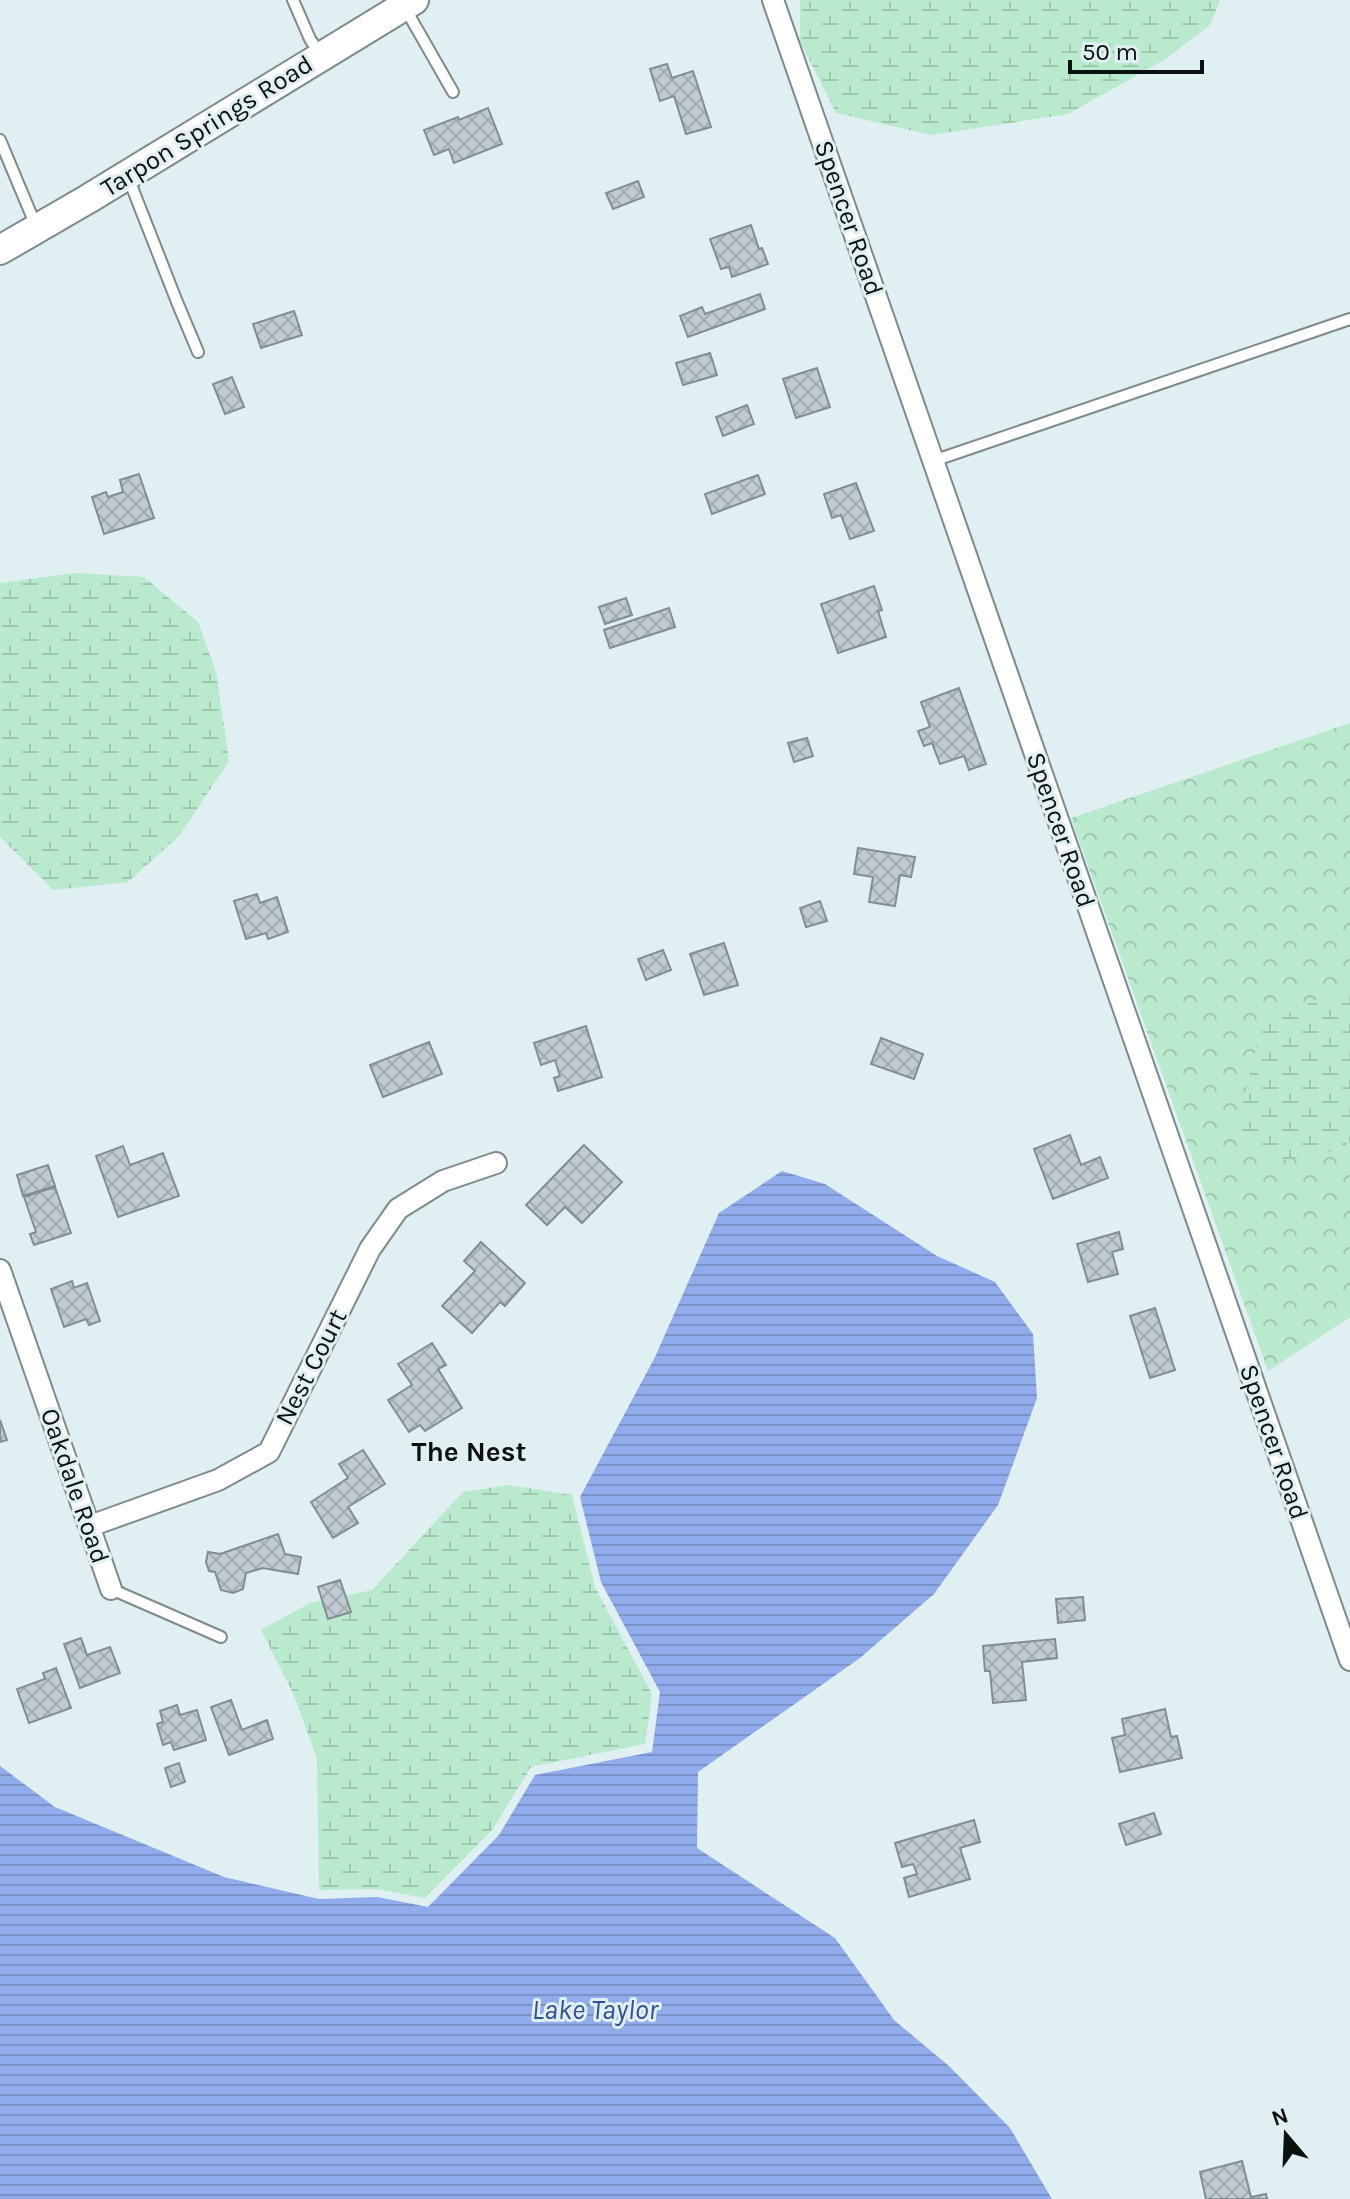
<svg xmlns="http://www.w3.org/2000/svg" width="1350" height="2199" font-family="Karla,sans-serif">
<style>
.forest{fill:url(#forest-crowns)}
.wetland{fill:url(#wetland-marsh)}
.water{fill:url(#water-rules)}
.building{fill:url(#building-cross-hatch);stroke:#838d94;stroke-width:2}
.lines{fill:none;stroke-linecap:round;stroke-linejoin:round}
.lane-casing{stroke:#7e8b8e;stroke-width:14}
.street-casing{stroke:#7e8b8e;stroke-width:24}
.secondary-casing{stroke:#7e8b8e;stroke-width:32}
.lane{stroke:#fff;stroke-width:10}
.street{stroke:#fff;stroke-width:20}
.secondary{stroke:#fff;stroke-width:28}
.labels{text-anchor:middle;dominant-baseline:central;stroke-width:6;stroke-linejoin:round;paint-order:stroke}
.street-label{font-size:26px;fill:#0b1011;stroke:#e0eff2}
.neighbourhood-label{font-size:28px;font-weight:bold;fill:#0b1011;stroke:#e0eff2}
.water-label{font-size:28px;font-style:italic;fill:#334f9a;stroke:#e0eff2}
</style>
<defs>
<pattern id="forest-crowns" width="20" height="18" patternUnits="userSpaceOnUse" patternTransform="scale(2)"><rect width="20" height="18" fill="#b9eace"/><path d="M2 6a3 3 0 1 1 6 0M12 15a3 3 0 1 1 6 0" fill="none" stroke="#9ec8b0"/></pattern>
<pattern id="wetland-marsh" width="20" height="14" patternUnits="userSpaceOnUse" patternTransform="scale(2)"><rect width="20" height="14" fill="#b9eace"/><path d="M1 5h8M5 5V1M11 12h8M15 12V8" fill="none" stroke="#9ec8b0"/></pattern>
<pattern id="water-rules" width="6" height="5" patternUnits="userSpaceOnUse" patternTransform="scale(2)"><rect width="6" height="5" fill="#91acec"/><path d="M0 2.5h6" fill="none" stroke="#7c93c9"/></pattern>
<pattern id="building-cross-hatch" width="8" height="8" patternUnits="userSpaceOnUse" patternTransform="scale(2)"><rect width="8" height="8" fill="#bfcad2"/><path d="M0 0l8 8M0 8l8-8" fill="none" stroke="#a3acb3"/></pattern>
</defs>
<rect width="100%" height="100%" fill="#e0eff2"/>
<path class="forest" d="M1350,723V995H1326L1334,1151L1350,1142V1317L1268,1371L1071,818Z"/>
<g class="wetland">
<path d="M800,0H1220L1210,25L1164,60L1068,114L931,135L836,113L800,41Z"/>
<path d="M75,573L144,577L198,622L216,672L229,761L179,836L128,882L53,890L0,837V583Z"/>
<path d="M1326,995H1350V1142L1334,1151L1280,1161L1234,1140L1261,1027Z"/>
<path d="M508,1485L572,1495L595,1587L652,1694L645,1744L531,1767L493,1829L425,1898L376,1889L319,1890L317,1759L293,1693L261,1630L310,1603L372,1590L463,1492Z"/>
</g>
<path class="water" d="M782,1171L825,1184L937,1256L995,1282L1033,1334L1037,1398L998,1505L934,1594L860,1658L698,1772L697,1848L835,1938L894,2020L949,2066L1010,2128L1052,2199H0V1766L55,1807L224,1877L319,1899L377,1897L428,1907L499,1835L535,1775L652,1752L660,1692L601,1582L580,1497L655,1357L719,1213Z"/>
<g class="building">
<path d="M667,64L672,78L693,71L711,127L686,134L674,96L660,101L650,69Z"/>
<path d="M488,108L502,144L454,163L449,149L434,155L424,130L458,117L459,120Z"/>
<path d="M638,181L644,197L613,209L606,193Z"/>
<path d="M751,225L759,249L762,248L768,264L732,277L729,267L721,269L710,239Z"/>
<path d="M760,294L765,309L688,337L680,316L702,307L705,314Z"/>
<path d="M294,311L302,335L261,348L253,324Z"/>
<path d="M710,353L717,375L683,385L676,363Z"/>
<path d="M817,368L830,407L796,418L783,379Z"/>
<path d="M232,377L244,407L225,414L213,384Z"/>
<path d="M747,405L754,424L723,436L716,417Z"/>
<path d="M139,474L154,518L104,534L92,497L106,492L108,497L123,492L120,480Z"/>
<path d="M758,475L765,494L712,514L705,494Z"/>
<path d="M856,483L874,531L850,539L841,515L832,518L824,494Z"/>
<path d="M874,586L882,610L878,611L886,637L838,653L821,604Z"/>
<path d="M626,598L632,615L605,624L599,607Z"/>
<path d="M669,608L675,627L610,648L604,630Z"/>
<path d="M959,688L986,764L969,770L964,756L940,764L932,743L924,746L918,731L930,727L921,702Z"/>
<path d="M807,738L813,756L794,762L788,743Z"/>
<path d="M858,848L915,857L911,877L900,875L895,906L869,902L873,877L854,874Z"/>
<path d="M257,894L260,903L277,897L288,932L268,939L266,933L246,939L234,901Z"/>
<path d="M820,901L827,921L806,927L800,908Z"/>
<path d="M724,943L738,985L704,995L690,954Z"/>
<path d="M663,950L671,970L646,980L638,959Z"/>
<path d="M586,1026L602,1077L558,1091L554,1078L560,1076L555,1060L541,1065L534,1043Z"/>
<path d="M881,1038L923,1054L914,1079L871,1064Z"/>
<path d="M429,1042L442,1074L383,1097L370,1065Z"/>
<path d="M1070,1135L1081,1165L1100,1157L1108,1178L1053,1199L1034,1149Z"/>
<path d="M584,1145L622,1182L582,1223L565,1207L547,1225L526,1205Z"/>
<path d="M123,1146L130,1165L163,1153L179,1196L118,1217L96,1156Z"/>
<path d="M48,1165L55,1186L23,1196L17,1175Z"/>
<path d="M55,1187L71,1233L34,1245L30,1234L36,1232L24,1197Z"/>
<path d="M1119,1232L1123,1249L1112,1252L1118,1274L1088,1282L1077,1244Z"/>
<path d="M481,1242L525,1283L505,1306L500,1302L472,1333L442,1306L475,1271L464,1261Z"/>
<path d="M72,1281L74,1288L87,1283L100,1321L89,1325L86,1319L64,1327L51,1289Z"/>
<path d="M1155,1308L1175,1370L1150,1378L1130,1316Z"/>
<path d="M432,1343L446,1365L438,1369L462,1408L425,1431L420,1425L409,1432L388,1400L412,1385L398,1364Z"/>
<path d="M0,1420L7,1440L0,1442Z"/>
<path d="M363,1450L385,1484L348,1507L358,1523L333,1538L311,1502L348,1478L339,1464Z"/>
<path d="M278,1534L285,1554L301,1557L298,1574L263,1568L246,1573L243,1589L233,1593L221,1590L215,1572L209,1571L206,1562L208,1552L220,1554Z"/>
<path d="M340,1580L351,1612L328,1619L318,1587Z"/>
<path d="M1083,1597L1085,1620L1058,1623L1056,1599Z"/>
<path d="M81,1638L87,1655L110,1647L120,1673L80,1688L64,1644Z"/>
<path d="M1055,1639L1057,1658L1022,1662L1026,1700L993,1703L990,1671H985L983,1646Z"/>
<path d="M56,1668L71,1708L29,1723L17,1689L45,1679L43,1673Z"/>
<path d="M231,1700L242,1730L267,1720L273,1739L229,1755L211,1707Z"/>
<path d="M177,1705L180,1715L197,1710L206,1740L174,1750L171,1742L163,1745L157,1724L163,1722L160,1711Z"/>
<path d="M1165,1709L1171,1737L1177,1736L1182,1758L1120,1772L1112,1738L1125,1735L1122,1719Z"/>
<path d="M179,1763L185,1782L171,1787L165,1768Z"/>
<path d="M1154,1813L1161,1834L1126,1845L1119,1824Z"/>
<path d="M974,1820L980,1842L960,1848L970,1879L909,1897L904,1878L917,1874L913,1864L902,1867L895,1843Z"/>
<path d="M1242,2161L1251,2197L1266,2194L1267,2199H1206L1200,2172Z"/>
</g>
<g class="lines">
<g class="lane-casing">
<g id="lane">
<path d="M293,0L310,39L320,54"/>
<path d="M405,8L453,92"/>
<path d="M0,140L36,226"/>
<path d="M128,177L177,302L198,352"/>
<path d="M933,461L1350,319"/>
<path d="M111,1589L221,1637"/>
</g>
</g>
<g class="street-casing">
<g id="street">
<path d="M773,0L1350,1660"/>
<path d="M0,1270L111,1589"/>
<path d="M90,1526L218,1480L269,1452L370,1249L398,1209L443,1181L496,1163"/>
</g>
</g>
<g class="secondary-casing">
<path id="secondary" d="M0,250L88,199L414,0"/>
</g>
<use href="#lane" class="lane"/>
<use href="#street" class="street"/>
<use href="#secondary" class="secondary"/>
</g>
<g class="labels">
<g class="street-label">
<text transform="translate(207 126) rotate(-32)">Tarpon Springs Road</text>
<text transform="translate(849 218) rotate(71)">Spencer Road</text>
<text transform="translate(1061 830) rotate(71)">Spencer Road</text>
<text transform="translate(311 1367) rotate(-63)">Nest Court</text>
<text transform="translate(1274 1442) rotate(71)">Spencer Road</text>
<text transform="translate(75 1486) rotate(71)">Oakdale Road</text>
</g>
<g class="neighbourhood-label">
<text x="469" y="1451">The Nest</text>
</g>
<g class="water-label">
<text x="595" y="2009">Lake Taylor</text>
</g>
</g>
<g transform="translate(1286 2135) rotate(341)" stroke="#e0eff2" stroke-width="6" paint-order="stroke">
<path d="M0-6L14 30L0 20L-14 30Z" fill="#0b1011"/>
<text y="-12" font-size="22" font-weight="bold" text-anchor="middle" fill="#0b1011">N</text>
</g>
<path d="M1070 60v12h132v-12" fill="none" stroke="#0b1011" stroke-width="4"/>
<text x="1082" y="60" font-size="24" fill="#0b1011" stroke="#e0eff2" stroke-width="6" paint-order="stroke">50 m</text>
</svg>
